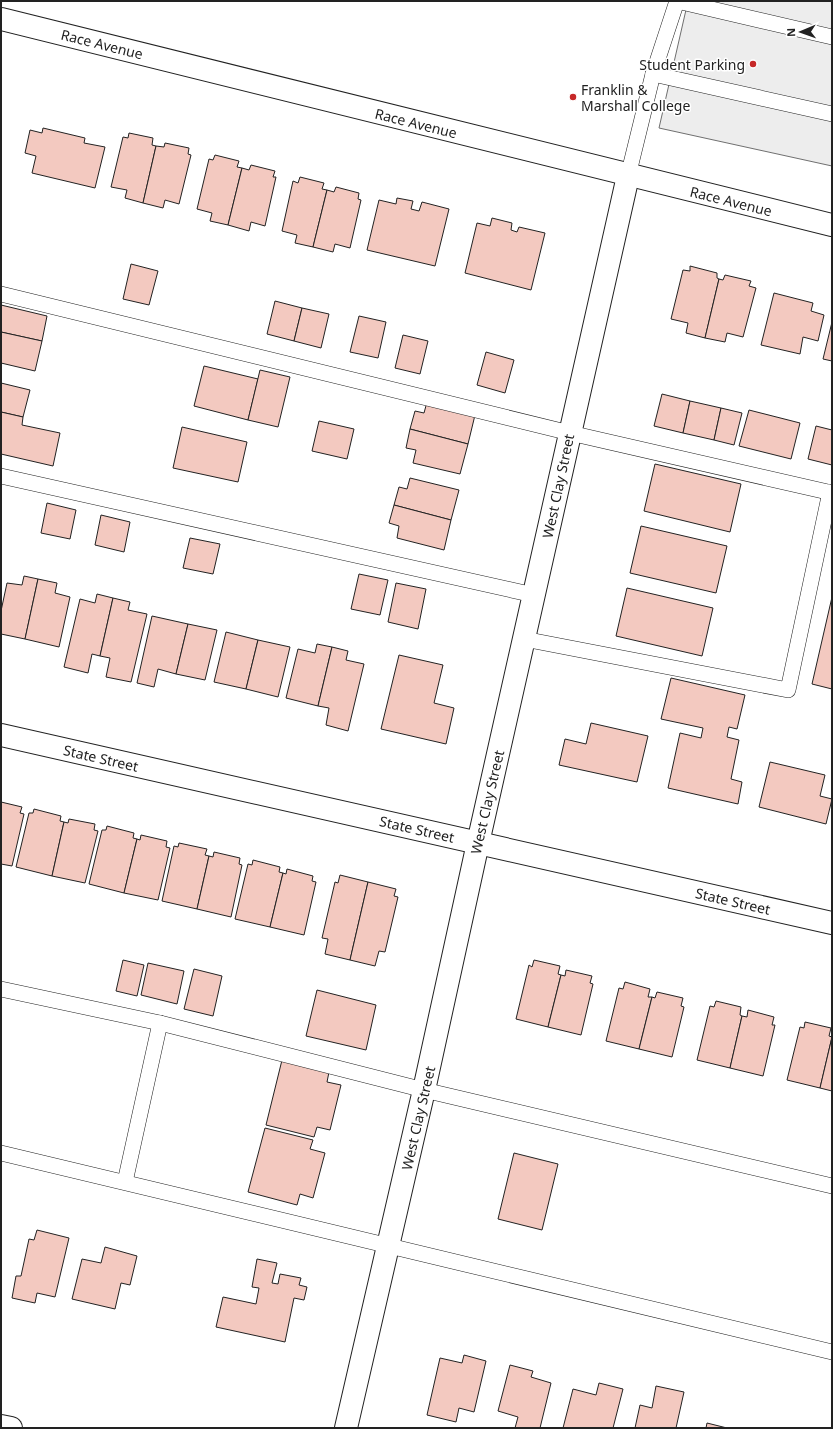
<svg xmlns="http://www.w3.org/2000/svg" width="833" height="1429" font-family="'Noto Sans',sans-serif">
<style>
.parking{fill:#ededed;stroke:#6f6f6f}
.building{fill:#f3c9c0;stroke:#222}
.lines{fill:none;stroke-linecap:round;stroke-linejoin:round}
.service-casing{stroke:#222;stroke-width:16}
.minor-casing{stroke:#222;stroke-width:24}
.secondary-casing{stroke:#222;stroke-width:24}
.primary-casing{stroke:#222;stroke-width:24}
.service{stroke:#fff;stroke-width:15}
.minor{stroke:#fff;stroke-width:22}
.secondary{stroke:#fff;stroke-width:22}
.primary{stroke:#fff;stroke-width:22}
.poi-dot{fill:#c62828;stroke:#fff;stroke-width:1.5}
.labels{text-anchor:middle;dominant-baseline:central;stroke-width:3;stroke-linejoin:round;paint-order:stroke}
.street-label{font-size:14px;fill:#222;stroke:#fff}
.poi-label{font-size:14px;fill:#222;stroke:#fff;text-anchor:end}
</style>
<rect width="100%" height="100%" fill="#fff"/>
<path class="parking" d="M688,1H832V166L659,128Z"/>
<g class="building">
<path d="M43,128L85,138L84,143L105,147L95,188L32,173L36,156L25,153L30,130L42,133Z"/>
<path d="M129,133L153,138L152,145L156,146L143,203L125,198L127,190L111,187L123,137L128,138Z"/>
<path d="M165,143L189,148L188,154L191,155L179,204L165,200L163,208L143,203L156,146L164,147Z"/>
<path d="M215,155L239,161L237,167L242,168L228,225L210,221L212,213L197,209L209,159L213,160Z"/>
<path d="M251,165L275,171L273,177H276L265,226L251,222L249,231L228,225L242,168L249,170Z"/>
<path d="M300,177L324,183L322,189L327,190L313,247L295,243L297,235L282,231L293,181L298,183Z"/>
<path d="M336,187L359,193L358,199L361,200L350,248L335,244L333,252L313,247L327,190L334,192Z"/>
<path d="M397,198L413,201L411,209L419,211L422,202L449,209L435,266L367,250L379,200L396,204Z"/>
<path d="M492,218L512,223L511,230L517,232L519,227L545,233L531,290L465,273L477,223L490,226Z"/>
<path d="M131,264L158,271L149,305L123,299Z"/>
<path d="M690,266L717,273V278L719,279L705,338L686,333L688,323L671,319L683,270L690,271Z"/>
<path d="M725,275L751,281L749,286L756,288L743,337L727,333L725,342L705,338L719,279L723,280Z"/>
<path d="M774,293L813,303L811,311L824,315L818,341L803,337L800,354L761,345Z"/>
<path d="M275,301L302,308L294,341L267,334Z"/>
<path d="M1,305L47,316L42,341L1,332Z"/>
<path d="M302,308L329,314L321,348L294,341Z"/>
<path d="M359,316L386,322L378,358L350,352Z"/>
<path d="M832,322V361L823,359Z"/>
<path d="M1,332L42,341L35,371L1,363Z"/>
<path d="M403,335L428,341L420,374L395,368Z"/>
<path d="M486,352L514,360L505,393L477,385Z"/>
<path d="M204,366L258,379L248,420L194,406Z"/>
<path d="M260,370L290,377L278,427L248,420Z"/>
<path d="M1,383L30,390L23,417L1,412Z"/>
<path d="M662,394L690,401L683,433L654,426Z"/>
<path d="M690,401L721,408L714,440L683,433Z"/>
<path d="M427,402L475,415L468,444L410,429L415,411L424,413Z"/>
<path d="M721,408L742,413L734,445L714,440Z"/>
<path d="M749,410L800,423L791,459L739,446Z"/>
<path d="M1,412L23,417L22,425L60,433L53,466L1,454Z"/>
<path d="M319,421L354,429L347,459L312,451Z"/>
<path d="M816,426L832,430V465L808,459Z"/>
<path d="M182,427L247,442L238,482L173,468Z"/>
<path d="M410,429L468,444L460,474L413,463L416,450L406,448Z"/>
<path d="M655,464L741,484L730,532L644,511Z"/>
<path d="M410,478L459,490L451,520L394,505L399,487L407,489Z"/>
<path d="M47,503L76,510L70,539L41,533Z"/>
<path d="M394,505L451,520L444,550L397,538L399,526L389,523Z"/>
<path d="M101,515L130,522L124,552L95,545Z"/>
<path d="M641,526L727,546L716,593L630,573Z"/>
<path d="M190,538L220,544L213,574L183,568Z"/>
<path d="M359,574L388,580L380,615L351,609Z"/>
<path d="M24,576L38,579L25,639L1,634V611L7,583L22,585Z"/>
<path d="M38,579L57,583L55,593L70,597L59,647L25,639Z"/>
<path d="M396,583L426,589L418,629L388,622Z"/>
<path d="M627,588L713,608L702,656L616,636Z"/>
<path d="M97,594L113,598L100,656L92,654L88,673L64,667L80,599L95,603Z"/>
<path d="M832,597V689L812,684Z"/>
<path d="M113,598L130,602L128,610L147,614L131,682L106,677L110,658L100,656Z"/>
<path d="M152,616L188,624L176,674L158,669L154,687L137,683Z"/>
<path d="M188,624L217,630L205,680L176,674Z"/>
<path d="M226,632L258,640L246,689L214,682Z"/>
<path d="M258,640L290,647L278,697L246,689Z"/>
<path d="M317,644L332,647L318,706L286,698L298,649L315,653Z"/>
<path d="M332,647L348,651L346,660L364,664L348,731L326,725L329,708L318,706Z"/>
<path d="M399,655L443,665L434,703L454,708L446,744L381,729Z"/>
<path d="M671,678L745,695L737,729L729,727L727,737L739,740L731,779L742,782L738,804L668,788L680,733L701,738L703,728L661,719Z"/>
<path d="M591,723L648,736L637,782L559,765L565,739L586,744Z"/>
<path d="M770,762L825,775L820,796L832,799L826,824L759,807Z"/>
<path d="M1,802L22,807L20,813L24,814L12,866L1,864Z"/>
<path d="M34,809L61,816L60,821L64,822L52,876L16,867L29,813H33Z"/>
<path d="M69,819L95,824L94,830L98,831L85,883L52,876L64,822L68,823Z"/>
<path d="M107,826L134,833L133,838L137,839L124,893L89,884L102,830H106Z"/>
<path d="M141,835L167,841L166,847L170,848L158,900L124,893L137,839L140,840Z"/>
<path d="M179,843L207,849L205,855L209,856L197,909L162,901L174,846L178,847Z"/>
<path d="M214,852L240,858L239,864L242,865L231,917L197,909L209,856L213,857Z"/>
<path d="M253,860L280,867L279,872L283,873L270,927L235,919L248,864L252,865Z"/>
<path d="M287,869L313,876L312,881L316,882L304,935L270,927L283,873L286,874Z"/>
<path d="M340,875L368,882L350,960L325,954L328,939L322,938L335,882L338,883Z"/>
<path d="M368,882L396,889L394,896L398,897L385,952L379,951L375,966L350,960Z"/>
<path d="M123,960L144,965L137,996L116,991Z"/>
<path d="M534,960L560,966L558,974L561,975L548,1027L516,1019L529,965L532,967Z"/>
<path d="M148,963L184,971L177,1004L141,995Z"/>
<path d="M194,969L222,976L213,1016L184,1009Z"/>
<path d="M566,970L592,976L590,983L593,984L581,1035L548,1027L561,975L565,976Z"/>
<path d="M625,982L650,989L648,997H652L639,1049L606,1041L619,988L623,989Z"/>
<path d="M317,990L376,1005L366,1050L306,1036Z"/>
<path d="M657,992L683,998L681,1006L684,1007L672,1057L639,1049L652,997L655,998Z"/>
<path d="M716,1001L741,1007L740,1015L742,1016L730,1068L697,1060L710,1006L714,1007Z"/>
<path d="M748,1010L774,1017L772,1025H775L763,1076L730,1068L742,1016L747,1017Z"/>
<path d="M805,1022L831,1028L829,1036L832,1037L820,1088L787,1080L800,1027L804,1028Z"/>
<path d="M832,1037V1091L820,1088Z"/>
<path d="M282,1060L329,1072L327,1082L341,1085L330,1130L317,1127L314,1137L266,1125Z"/>
<path d="M265,1128L313,1140L310,1149L325,1153L313,1198L300,1194L297,1205L248,1192Z"/>
<path d="M514,1153L558,1164L542,1230L498,1219Z"/>
<path d="M37,1230L69,1238L55,1297L37,1293L35,1303L12,1298L16,1276H21L29,1239L34,1240Z"/>
<path d="M105,1247L137,1256L130,1285L121,1283L115,1309L72,1299L82,1259L101,1263Z"/>
<path d="M257,1259L277,1263L272,1283L278,1284L280,1274L301,1278L299,1285L307,1287L304,1300L294,1298L285,1342L216,1327L223,1297L256,1304L259,1288L252,1287Z"/>
<path d="M464,1355L486,1361L474,1412L459,1408L456,1422L427,1415L440,1358L462,1363Z"/>
<path d="M510,1365L533,1371L531,1377L551,1383L540,1428H515L518,1417L498,1411Z"/>
<path d="M599,1383L623,1389L613,1428H563L573,1389L596,1395Z"/>
<path d="M656,1386L684,1392L676,1428H635L640,1405L652,1408Z"/>
<path d="M707,1423L727,1428H706Z"/>
</g>
<g class="lines">
<g class="service-casing">
<g id="service">
<path d="M677,1L832,37"/>
<path d="M653,74L832,114"/>
<path d="M628,176L653,74L677,1"/>
<path d="M1,294L570,433L832,493"/>
<path d="M1,476L534,595"/>
<path d="M524,639L788,690L830,492"/>
<path d="M1,989L160,1023L424,1090L832,1186"/>
<path d="M1,1153L832,1352"/>
<path d="M125,1182L160,1023"/>
</g>
</g>
<g class="minor-casing">
<g id="minor">
<path d="M1,735L832,923"/>
<path d="M346,1428L424,1090L478,843L628,176"/>
</g>
</g>
<g class="secondary-casing">
<path id="secondary" d="M1,19L832,225"/>
</g>
<g class="primary-casing">
<path id="primary" d="M1,1426L11,1428"/>
</g>
<use href="#service" class="service"/>
<use href="#minor" class="minor"/>
<use href="#secondary" class="secondary"/>
<use href="#primary" class="primary"/>
</g>
<g class="poi-dot">
<circle cx="753" cy="64" r="4"/>
<circle cx="573" cy="97" r="4"/>
</g>
<g class="labels">
<g class="street-label">
<text transform="translate(102 44) rotate(14)">Race Avenue</text>
<text transform="translate(416 123) rotate(14)">Race Avenue</text>
<text transform="translate(731 201) rotate(14)">Race Avenue</text>
<text transform="translate(558 486) rotate(-78)">West Clay Street</text>
<text transform="translate(101 758) rotate(13)">State Street</text>
<text transform="translate(487 802) rotate(-77)">West Clay Street</text>
<text transform="translate(417 829) rotate(13)">State Street</text>
<text transform="translate(733 901) rotate(13)">State Street</text>
<text transform="translate(418 1118) rotate(-77)">West Clay Street</text>
</g>
<g class="poi-label">
<text x="745" y="64">Student Parking</text>
<text x="581" y="89" text-anchor="start">Franklin &amp;<tspan x="581" dy="16">Marshall College</tspan></text>
</g>
</g>
<rect width="833" height="1429" fill="none" stroke="#222222" stroke-width="4"/>
<g transform="translate(801 32) rotate(268)" stroke="#ffffff" stroke-width="3" paint-order="stroke">
<path d="M0-3L7 15L0 10L-7 15Z" fill="#222222"/>
<text y="-6" font-size="11" font-weight="bold" text-anchor="middle" fill="#222222">N</text>
</g>
</svg>
